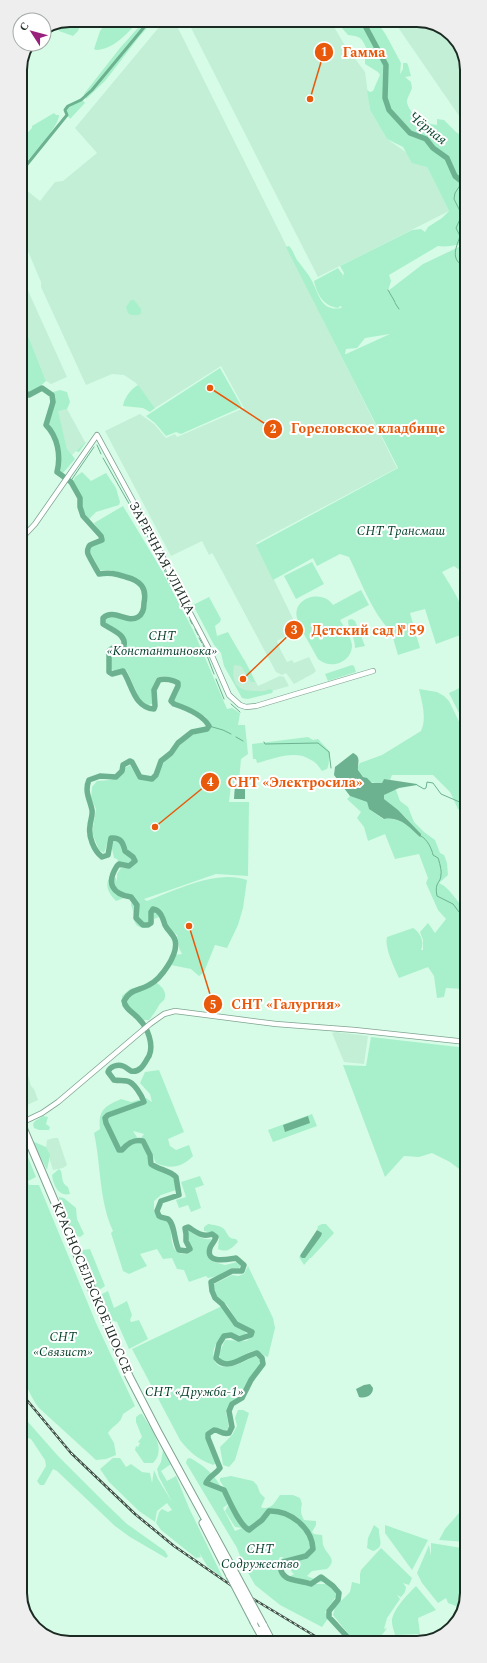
<svg xmlns="http://www.w3.org/2000/svg" width="487" height="1663" font-family="Spectral,serif">
<style>
.built{fill:#c2efd6}
.green{fill:#a8f0cb;fill-rule:evenodd}
.water{fill:#6cb290}
.lines{fill:none;stroke-linecap:round;stroke-linejoin:round}
.stream{stroke:#6cb290;stroke-width:1}
.canal{stroke:#6cb290;stroke-width:3}
.river{stroke:#6cb290;stroke-width:5.5}
.minor-casing{stroke:#7fa390;stroke-width:6}
.highway-casing{stroke:#7fa390;stroke-width:9}
.minor{stroke:#fff;stroke-width:4.5}
.highway{stroke:#fff;stroke-width:7}
.rail-casing{stroke:#3f5247;stroke-width:2.5}
.rail{stroke:#fff;stroke-width:1;stroke-dasharray:3;stroke-linecap:butt}
.highway-bridge-casing{stroke:#7fa390;stroke-width:9;stroke-linecap:butt}
.highway-bridge{stroke:#fff;stroke-width:7}
.labels{text-anchor:middle;dominant-baseline:central;stroke-width:4;stroke-linejoin:round;paint-order:stroke}
.park-label{font-size:13px;font-style:italic;fill:#003d26;stroke:#fff}
.street-label{font-size:13px;fill:#1b2a22;stroke:#fff}
.water-label{font-size:14px;font-style:italic;fill:#0f4931;stroke:#fff}
.rim{fill:none;stroke:#1b2a22;stroke-width:2}
.leader{fill:none;stroke:#e8590c;stroke-width:1.5}
.callout-dot{fill:#e8590c;stroke:#fff;stroke-width:1.5}
.mark-label{font-size:12px;text-anchor:middle;font-weight:bold;fill:#fff}
.callout-label{font-size:14px;text-anchor:middle;font-weight:bold;fill:#e8590c;stroke:#fff;stroke-width:4;stroke-linejoin:round;paint-order:stroke}
</style>
<rect width="100%" height="100%" fill="#d6fce7"/>
<g class="built">
<path d="M165,20L175,22L397,468L256,543L298,629L277,641L281,651L287,662L292,660L294,663L309,657L316,671L314,673L294,684L286,673L282,675L276,672L214,556L212,553L209,555L202,541L171,556L105,431L140,414L154,424L166,438L175,434L177,437L244,408L221,366L155,408L136,383L124,375L112,374L86,385L41,287V282L25,244L20,246V187L21,186L40,201L55,182L63,181L97,153L75,128Z"/>
<path d="M187,20H330L344,44L365,72L370,110L387,139L427,167L449,211L318,277Z"/>
<path d="M393,20H423L450,33L466,60V126Z"/>
<path d="M20,273L67,377L51,384L46,381L29,338L20,324Z"/>
<path d="M67,409L85,442L72,455L67,449L57,410Z"/>
<path d="M242,659H244L258,686L280,676L284,677L289,686L244,699L226,667Z"/>
<path d="M336,1032L368,1036L364,1064L344,1062L332,1033Z"/>
<path d="M21,1056L25,1065L31,1086L34,1089L38,1100L25,1106L21,1095Z"/>
<path d="M54,1138H58L67,1165L63,1168L53,1170L46,1147L47,1140Z"/>
</g>
<g class="green">
<path d="M70,20H82L78,31L73,36L59,31L61,24Z"/>
<path d="M109,20H140C127,33 115,49 96,50L94,49L100,31Z"/>
<path d="M145,20H154L139,37L105,81L86,99L84,94L120,48Z"/>
<path d="M335,20H376L386,35L401,63L400,74L403,69V63H407L408,65L411,76L405,77L411,82L412,88C411,92 406,99 407,103C411,116 424,124 437,125V119L444,120L456,132L466,139V568L461,571L454,566L442,572C455,593 466,608 466,633L436,644L425,609L410,613L420,648L398,655L390,628L389,629C372,612 360,579 349,557L340,554L317,566L313,558L273,580L256,545L398,468L286,247L289,246C293,250 294,255 297,260C302,267 308,273 312,281C319,294 321,312 341,308L342,307L340,306L338,308C323,306 317,294 314,281L338,268L343,275L342,279L344,273L340,266L412,230L421,229L425,232L428,227L442,218L449,211L427,167L412,163L403,147L387,139L370,110L367,90L370,92L373,91L380,75L378,72L365,64V58L368,51C361,38 363,37 348,35ZM460,244L463,245L423,264L388,291L391,281L389,275L438,246C446,247 452,246 460,244ZM390,334L346,354H345L346,349L357,348L365,338Z"/>
<path d="M81,98L85,103L70,119L65,112V107Z"/>
<path d="M54,113L56,115H59C60,126 28,160 20,169V141L32,128V126Z"/>
<path d="M131,300H134L141,309V313L139,315H131L128,313L126,307Z"/>
<path d="M20,324L29,338L46,381L39,387V389L29,392L20,388Z"/>
<path d="M220,368L242,407L181,434L176,432L166,436L155,423L146,416Z"/>
<path d="M138,385L155,408L150,412L143,408L123,406C124,398 131,389 138,385Z"/>
<path d="M60,390L67,392L70,402L67,409L58,411L67,449L72,455L85,442H86L79,452L76,451L72,455L75,459L63,473L58,470C63,454 58,436 47,424L54,402L53,392Z"/>
<path d="M82,472L91,481L106,473L116,488L120,502L119,505L96,512L89,519L83,511L80,494L73,482L75,477Z"/>
<path d="M123,506L161,569L194,632L227,709L232,708L240,713L238,725H245L248,754L241,759L239,781L231,785L229,802H249L248,876L216,874L144,899L147,901C176,890 217,869 247,880L243,908L238,925L227,948L215,945L204,972L199,976L191,969L171,965L175,955L182,954L179,948L177,935L170,929L164,915L154,919V922L145,928C133,927 135,921 133,911C132,906 130,906 132,901L130,899L124,898L116,901C109,894 104,886 110,876L116,878L117,882V874L121,868H125L121,866L117,859L114,858L112,849L107,844L104,853L99,850L92,833L96,809L91,799L92,787L97,781L110,780L120,777L125,768L130,765C136,776 141,781 154,781L159,775L160,767C170,757 179,744 191,736C197,731 205,733 211,728L206,717L175,702L173,699L180,684L178,679L162,676L157,678L152,690V704L148,705L140,700L127,671L122,669L117,671H113C109,666 110,656 111,650L117,649L123,650L126,643L119,631L105,623V618L115,616L133,620L140,618L144,612L146,603V595L145,587L141,581L111,570H100L89,550C93,544 100,544 104,539L94,523Z"/>
<path d="M312,562L324,584L296,599L284,576Z"/>
<path d="M361,590L369,605L340,620C344,627 351,637 352,645C352,663 330,670 318,659C313,649 299,627 297,618C292,597 323,589 333,605Z"/>
<path d="M209,597L221,619L220,622L215,626L217,636L228,632C237,649 248,664 255,682H251L241,666L234,665C231,683 237,691 255,691C261,691 264,692 270,689L273,691L272,693L248,699L242,698L224,666L221,653L214,645L193,605Z"/>
<path d="M352,619L355,621L365,646L355,648C355,636 348,631 348,620Z"/>
<path d="M352,665L354,666L356,672L328,681L325,674Z"/>
<path d="M466,685V727L449,693Z"/>
<path d="M419,689L437,692L444,696L449,701L466,736V813L458,809L450,792L433,775H392L390,780L384,779L382,783C370,784 363,779 357,768L360,763L382,755L421,731C427,718 422,703 419,689Z"/>
<path d="M308,737L313,740L318,739L330,752C328,758 330,764 327,769L322,771C319,767 316,762 311,760C295,749 274,759 257,763L256,759H253L252,744Z"/>
<path d="M392,790H396L400,801L408,807L414,822L424,832L435,840L440,853L444,855L447,863L448,875L439,883C451,888 455,902 467,909V1001L459,1000L463,989L446,988L444,997L437,998L434,976L428,967L399,978C395,969 384,947 387,937L413,928C420,932 425,942 421,950H423V940L420,932L428,923L435,933L446,919L438,910L426,883L428,878L419,854L395,859L385,834L368,841L364,827L357,818L361,812L347,799L350,796L367,802L369,809L383,819C400,816 409,827 420,837L406,818L384,799L383,795Z"/>
<path d="M152,980C158,983 169,991 164,1000C162,1002 159,1004 158,1007C155,1012 153,1015 149,1020H137L122,1006V996L130,989L141,986Z"/>
<path d="M371,1037L467,1048V1175L450,1162L432,1153L419,1157L404,1156L385,1177L343,1065L366,1066Z"/>
<path d="M159,1070L184,1132L168,1139L170,1146L176,1150L189,1145L193,1156C182,1167 171,1170 156,1163L145,1139L141,1138L144,1134L133,1131L147,1153L149,1164C155,1169 170,1172 174,1177C176,1180 175,1187 176,1190L161,1195L154,1201V1212L160,1219L168,1221C174,1230 167,1253 184,1254C188,1255 190,1253 192,1250L188,1239L187,1232L188,1230C196,1235 201,1240 211,1239L208,1253L214,1262L225,1265L237,1262L241,1265L239,1268H231L218,1276L208,1278L206,1276L189,1282L184,1270L177,1269L172,1258L163,1259L157,1249L140,1254L147,1266L129,1274L123,1271L111,1233L113,1231C99,1201 101,1165 94,1133L100,1129C98,1110 105,1106 121,1099L131,1102L146,1098L152,1102L150,1094L140,1083L145,1072Z"/>
<path d="M312,1114L317,1126L273,1142L268,1130Z"/>
<path d="M43,1116L48,1117L46,1124L50,1127L49,1130H39L34,1128L33,1124L35,1121Z"/>
<path d="M21,1140L36,1177L28,1181L29,1185H39L96,1323L135,1406L123,1414C121,1424 113,1425 108,1433L114,1443L116,1455L106,1459L96,1460L39,1408C31,1398 28,1387 21,1377Z"/>
<path d="M32,1141L46,1147L50,1155L47,1170Z"/>
<path d="M59,1169L61,1171C63,1178 61,1183 68,1187L70,1194C58,1197 53,1184 52,1175Z"/>
<path d="M200,1176L204,1185L195,1188L201,1208L191,1212L188,1205L179,1208L176,1200L186,1197L181,1182Z"/>
<path d="M59,1197L64,1198L76,1208L77,1219L84,1234L80,1237L76,1236C68,1225 60,1210 59,1197Z"/>
<path d="M208,1224C213,1225 220,1225 224,1229C228,1234 228,1239 236,1239L238,1242C231,1249 227,1253 218,1249L219,1238L212,1233L204,1231V1227Z"/>
<path d="M322,1224H326L334,1233L311,1258H310L304,1265L299,1257L300,1256L305,1258L313,1247L319,1231L317,1230L318,1226Z"/>
<path d="M90,1249L105,1286L98,1291L82,1252V1250Z"/>
<path d="M248,1266L273,1318L275,1328L268,1357C263,1356 260,1350 254,1351C240,1353 241,1366 221,1362L219,1354L225,1340L246,1341L253,1336L254,1334L246,1326L238,1323L227,1305L217,1298L214,1289V1284L232,1275L238,1276L244,1274Z"/>
<path d="M108,1291L114,1308L127,1301L132,1315L130,1320L131,1322L139,1320L148,1339L129,1349L117,1322L111,1320L100,1295Z"/>
<path d="M222,1306C225,1312 229,1321 235,1325C240,1329 244,1329 247,1335L238,1337L228,1333C211,1339 207,1367 225,1367C236,1367 246,1360 255,1356L261,1360C258,1369 247,1386 241,1394C237,1401 230,1405 226,1412L229,1428L225,1431C217,1426 213,1427 206,1432L208,1442L216,1463L213,1465C198,1459 190,1453 180,1440L132,1349Z"/>
<path d="M238,1410H243L249,1413L235,1460L229,1467L223,1465L220,1447L232,1435L237,1426L235,1418Z"/>
<path d="M21,1414L58,1456L106,1504L127,1524L165,1551L168,1556L166,1558L130,1537L115,1526L57,1471L53,1469L44,1485H40L37,1481L46,1466L45,1460L31,1439L26,1437L21,1425Z"/>
<path d="M140,1414H142C150,1427 168,1449 153,1463H144L135,1450L136,1446L138,1447L140,1443L138,1442L142,1437L136,1422V1417Z"/>
<path d="M163,1450L171,1464L161,1471L167,1481L176,1476L189,1508L223,1578L207,1566L199,1552L201,1557L196,1558L161,1530L156,1523L159,1512L162,1509L168,1512L172,1510L167,1503L157,1511L155,1522L139,1511L109,1482L100,1469L113,1458H120L126,1467L131,1464L142,1472L150,1473L152,1483L154,1470L158,1479L172,1502L159,1477L157,1469L161,1462Z"/>
<path d="M190,1458C210,1469 221,1481 228,1504L223,1508L235,1531L242,1528L235,1527L225,1511L231,1500L229,1495L220,1481V1478L231,1476L253,1481L257,1485L260,1493L265,1498L261,1507L263,1508C273,1509 275,1501 280,1495H293L300,1498L302,1504C300,1510 301,1514 304,1520L316,1521V1525L312,1532L314,1534L322,1535C323,1539 322,1544 324,1547C327,1555 338,1559 327,1569L312,1571L307,1576L314,1579L323,1575L327,1578L323,1582L311,1583L289,1578V1577L294,1574L291,1571L289,1564L281,1560L283,1557H280L276,1565C284,1586 310,1584 329,1584L337,1595L325,1612L329,1617L322,1627L280,1605L255,1585L243,1564L237,1548L186,1463L187,1459Z"/>
<path d="M467,1504V1542L439,1540L445,1529Z"/>
<path d="M374,1525L379,1529C378,1538 386,1547 373,1551L367,1548L368,1538Z"/>
<path d="M385,1525L428,1540L412,1570L385,1533Z"/>
<path d="M431,1543L462,1548L467,1546V1593L459,1616L456,1606L448,1603L446,1598L438,1603L422,1583L417,1573L429,1545L431,1556Z"/>
<path d="M381,1548L412,1578L409,1585L403,1583L406,1587L405,1592L401,1597L397,1595L400,1599L387,1618L384,1629L387,1628C377,1643 372,1642 355,1642L333,1615L335,1607L350,1592L352,1582L360,1584V1574L361,1570Z"/>
<path d="M416,1586L436,1610L418,1618L420,1634L395,1635C394,1631 392,1626 392,1622C391,1611 409,1593 416,1586Z"/>
</g>
<g class="water">
<path d="M353,753C362,757 357,764 358,770L363,777L367,778L372,783H382L384,779L417,784V785L399,788L384,795V799L398,810L421,834V836L420,837C409,827 400,816 384,819L369,809L367,802L350,796L334,775L335,767Z"/>
<path d="M235,784H245V799H234Z"/>
<path d="M308,1116L310,1123L285,1132L283,1125Z"/>
<path d="M317,1230L322,1233L321,1236L305,1258H302L300,1256L301,1254Z"/>
<path d="M370,1384L373,1388C373,1395 366,1399 359,1397L356,1389L364,1385Z"/>
</g>
<g class="lines">
<g class="stream">
<path d="M460,264C451,256 457,246 460,236L456,228L461,217L460,211L454,199L455,193L463,181"/>
<path d="M460,270L466,290"/>
<path d="M388,290L395,302"/>
<path d="M395,303L399,309"/>
<path d="M97,445L101,454"/>
<path d="M103,458L160,558L169,582L183,608"/>
<path d="M70,482L94,447"/>
<path d="M190,620L192,624"/>
<path d="M195,629L198,635"/>
<path d="M199,638L202,643"/>
<path d="M203,645L214,674"/>
<path d="M216,679L224,699"/>
<path d="M231,704L240,712"/>
<path d="M209,726L223,730L231,734"/>
<path d="M236,737L243,741"/>
<path d="M264,742L265,744L318,743L329,752L331,768"/>
<path d="M417,785L424,789L426,788L427,782L433,783L441,794L462,803L466,807"/>
<path d="M421,836C427,839 432,849 433,855L438,858C439,860 442,872 441,874C441,884 434,881 437,896L453,904L459,912L467,916"/>
</g>
<path class="canal" d="M20,173L67,115L65,110L68,106L81,100L92,90L150,20"/>
<g class="river">
<path d="M362,20L386,65L385,98L389,110L410,133L426,139L433,148L447,158L455,176L460,180L466,182"/>
<path d="M20,390L29,395L42,388L52,395L53,402L46,425C58,437 61,456 57,472L71,482L80,498V507L83,516L101,536L102,540C98,542 93,543 90,545C88,547 87,551 88,554C89,557 98,572 99,574C110,572 116,574 126,577C141,581 147,588 144,603C144,608 143,614 138,617C127,624 114,608 103,618V624C112,630 129,635 123,649C117,646 114,646 109,651V672L112,674L123,671C132,684 134,708 154,709L155,706L154,690L159,680C164,678 174,680 178,683V686L171,701L174,704C186,708 203,715 209,726L207,729L192,732L178,743L171,753L161,761L156,775L152,779L140,777L132,762L130,761L123,765L122,771L116,777L100,776L89,780C84,791 90,800 92,810C93,816 90,821 90,826C88,836 94,851 102,857L108,855L111,838C120,837 123,842 125,851L133,857L135,861L129,866L119,864L117,866C106,883 112,894 131,897L137,905L136,918L143,925H148L151,923V912L153,909C161,910 163,919 165,925C168,931 173,934 175,940C179,954 161,979 149,985C139,991 130,989 124,1001C125,1009 134,1013 139,1019C148,1028 154,1045 149,1056C145,1062 141,1073 131,1071C129,1070 126,1067 123,1066C118,1064 110,1066 108,1072L114,1080C119,1081 123,1080 127,1081C134,1082 142,1096 144,1102L108,1115L105,1118L106,1123L119,1150H122C128,1143 134,1139 143,1141L150,1155L151,1164C159,1170 169,1170 176,1177L179,1195L161,1201L157,1211L159,1216C162,1218 166,1218 168,1219C175,1224 174,1242 179,1250L187,1251L190,1249L186,1241V1234L185,1228L188,1227C195,1231 202,1238 212,1234L216,1237C215,1241 211,1245 210,1248C205,1265 229,1259 236,1258L244,1265L242,1271H232L211,1282L212,1291L215,1298L222,1304L236,1324L252,1332L251,1335L239,1339L231,1335L224,1336L219,1344L216,1358C227,1373 244,1355 257,1353L262,1358L263,1364L251,1380L242,1398L232,1404L229,1411L232,1427L229,1433C222,1435 220,1430 214,1430L208,1434V1438L220,1468C216,1474 209,1476 206,1483L224,1490C229,1500 239,1525 249,1530L262,1520L269,1511C290,1510 312,1528 313,1549L306,1556L283,1562L280,1565C281,1583 298,1579 311,1584L321,1577L333,1586L339,1593L338,1600L329,1611V1617L352,1642"/>
</g>
<g class="minor-casing">
<g id="minor">
<path d="M20,540L35,524L97,435L158,547L179,592L209,649L229,695L240,705L246,707L256,706L373,671"/>
<path d="M21,1123L42,1113L58,1102L150,1024L164,1014L175,1011L276,1024L355,1030L467,1042"/>
</g>
</g>
<g class="highway-casing">
<g id="highway">
<path d="M21,1123L129,1376L158,1432L236,1575"/>
<path d="M203,1523L230,1576"/>
<path d="M254,1622L265,1642"/>
<path d="M263,1625L272,1642"/>
</g>
</g>
<use href="#minor" class="minor"/>
<use href="#highway" class="highway"/>
<g class="rail-casing">
<path id="rail" d="M21,1393L71,1453L135,1514L174,1546L235,1588L325,1642"/>
</g>
<use href="#rail" class="rail"/>
<g class="highway-bridge-casing">
<g id="highway-bridge">
<path d="M236,1575L263,1625"/>
<path d="M230,1576L254,1622"/>
</g>
</g>
<use href="#highway-bridge" class="highway-bridge"/>
</g>
<g class="labels">
<g class="park-label">
<text x="401" y="531">СНТ Трансмаш</text>
<text x="162" y="636">СНТ<tspan x="162" dy="15">«Константиновка»</tspan></text>
<text x="63" y="1337">СНТ<tspan x="63" dy="15">«Связист»</tspan></text>
<text x="194" y="1392">СНТ «Дружба-1»</text>
<text x="260" y="1549">СНТ<tspan x="260" dy="15">Содружество</tspan></text>
</g>
<g class="street-label">
<text transform="translate(162 558) rotate(62)">ЗАРЕЧНАЯ УЛИЦА</text>
<text transform="translate(92 1288) rotate(67)">КРАСНОСЕЛЬСКОЕ ШОССЕ</text>
</g>
<g class="water-label">
<text transform="translate(428 128) rotate(38)">Чёрная</text>
</g>
</g>
<path d="M0 0H487V1663H0ZM70 27H417A43 43 0 0 1 460 70V1593A43 43 0 0 1 417 1636H70A43 43 0 0 1 27 1593V70A43 43 0 0 1 70 27Z" fill="#edeeed" fill-rule="evenodd"/>
<path class="rim" d="M70 27H417A43 43 0 0 1 460 70V1593A43 43 0 0 1 417 1636H70A43 43 0 0 1 27 1593V70A43 43 0 0 1 70 27Z"/>
<path class="leader" d="M310 99L324 52M210 388L273 429M243 679L294 630M155 827L210 782M189 926L213 1004"/>
<g class="callout-dot">
<circle cx="310" cy="99" r="4"/>
<circle cx="210" cy="388" r="4"/>
<circle cx="243" cy="679" r="4"/>
<circle cx="155" cy="827" r="4"/>
<circle cx="189" cy="926" r="4"/>
<circle cx="324" cy="52" r="10"/>
<circle cx="273" cy="429" r="10"/>
<circle cx="294" cy="630" r="10"/>
<circle cx="210" cy="782" r="10"/>
<circle cx="213" cy="1004" r="10"/>
</g>
<g class="mark-label">
<text x="324" y="56">1</text>
<text x="273" y="433">2</text>
<text x="294" y="634">3</text>
<text x="210" y="786">4</text>
<text x="213" y="1009">5</text>
</g>
<g class="callout-label">
<text x="364" y="57">Гамма</text>
<text x="368" y="433">Гореловское кладбище</text>
<text x="368" y="635">Детский сад № 59</text>
<text x="295" y="787">СНТ «Электросила»</text>
<text x="286" y="1009">СНТ «Галургия»</text>
</g>
<g transform="translate(32 32) rotate(306)"><circle r="19" fill="#ffffff" stroke="#a4aaa7"/>
<path d="M0-3L7 15L0 10L-7 15Z" fill="#99217c"/>
<text y="-6" font-size="11" font-weight="bold" text-anchor="middle" fill="#1b2a22">С</text>
</g>
</svg>
